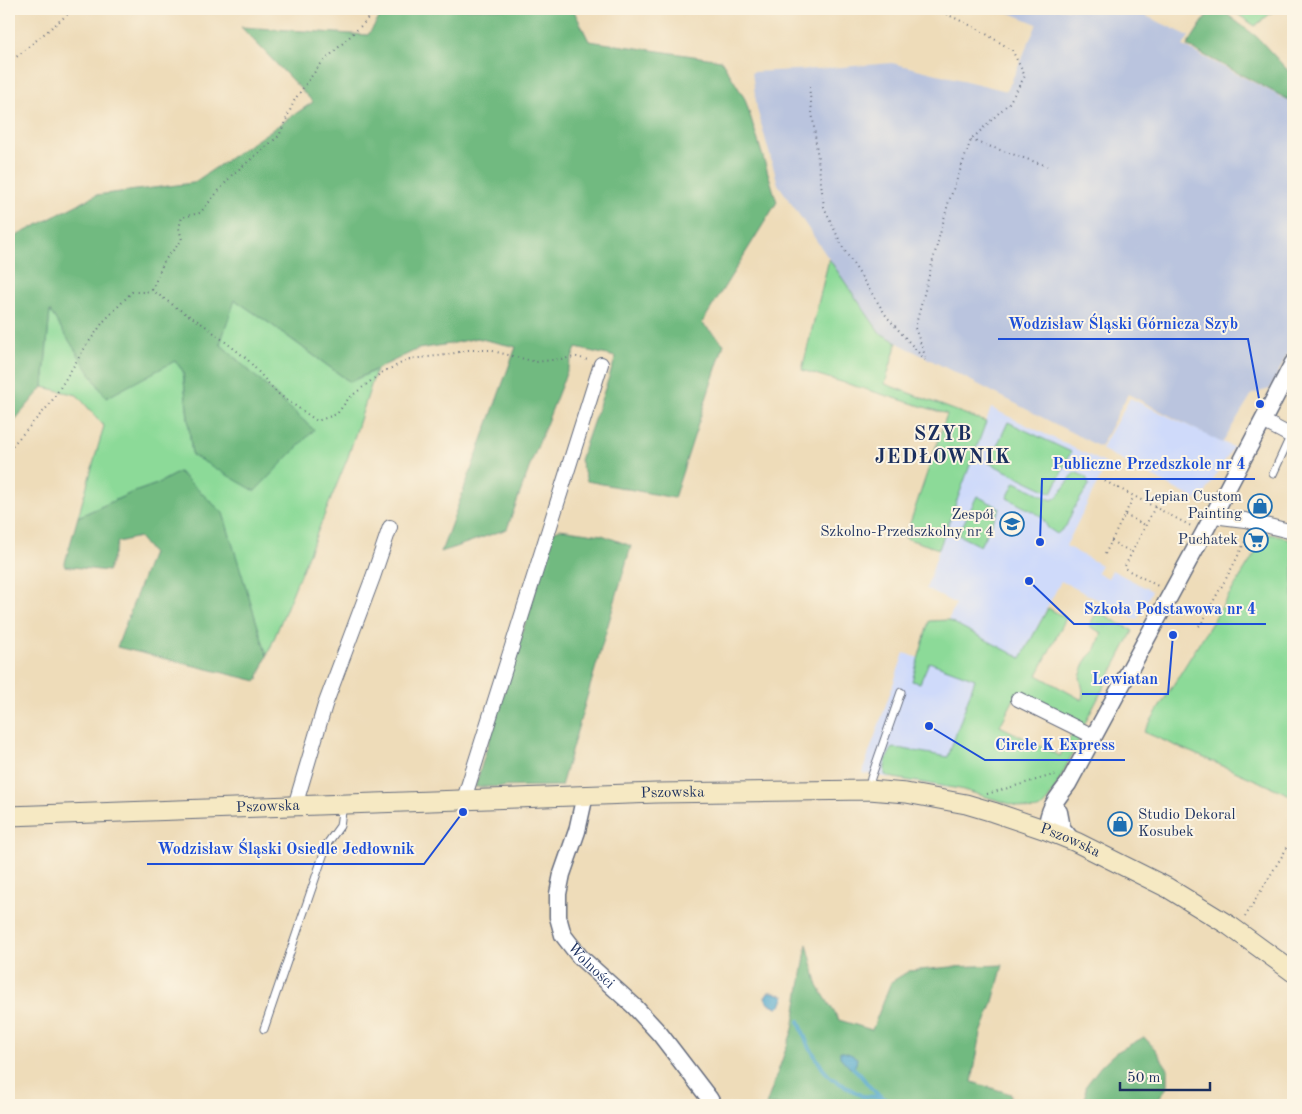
<svg xmlns="http://www.w3.org/2000/svg" width="1302" height="1114" font-family="'Old Standard TT',serif">
<style>
.built{fill:#cfdafa}
.industrial{fill:#bac4de}
.green{fill:#8cda98;stroke:#54847b}
.forest{fill:#71ba80;stroke:#46746f}
.water{fill:#4ea6cb;stroke:#346a94}
.lines{fill:none;stroke-linecap:round;stroke-linejoin:round}
.stream{stroke:#4ea6cb;stroke-width:4}
.service-casing{stroke:#656c7e;stroke-width:9}
.minor-casing{stroke:#656c7e;stroke-width:16}
.tertiary-casing{stroke:#656c7e;stroke-width:19}
.secondary-casing{stroke:#656c7e;stroke-width:21}
.path{stroke:#656c7e;stroke-width:2;stroke-dasharray:1 4;stroke-linecap:butt}
.service{stroke:#fff;stroke-width:7}
.minor{stroke:#fff;stroke-width:14}
.tertiary{stroke:#fff;stroke-width:16}
.secondary{stroke:#f6e9c3;stroke-width:19}
.labels{text-anchor:middle;dominant-baseline:central;stroke-width:4;stroke-linejoin:round;paint-order:stroke}
.poi-label{font-size:15px;fill:#1b2f5e;stroke:#fcf5e5;text-anchor:end}
.street-label{font-size:15px;fill:#1b2f5e;stroke:#fcf5e5}
.district-label{font-size:20px;font-weight:bold;letter-spacing:1px;fill:#1b2f5e;stroke:#fcf5e5}
.leader{fill:none;stroke:#1d4ed8;stroke-width:2}
.callout-dot{fill:#1d4ed8;stroke:#fcf5e5;stroke-width:2}
.callout-label{font-size:16px;text-anchor:middle;font-weight:bold;fill:#1d4ed8;stroke:#fcf5e5;stroke-width:4;stroke-linejoin:round;paint-order:stroke}
</style>
<rect width="100%" height="100%" fill="#fcf5e5"/>
<filter id="ink" filterUnits="userSpaceOnUse"><feTurbulence type="fractalNoise" baseFrequency=".02" numOctaves="2"/><feDisplacementMap in="SourceGraphic" scale="10" xChannelSelector="R" yChannelSelector="G"/><feConvolveMatrix kernelMatrix="1 2 1 2 8 2 1 2 1" color-interpolation-filters="sRGB"/></filter>
<filter id="wash" filterUnits="userSpaceOnUse"><feTurbulence type="fractalNoise" baseFrequency=".0096" numOctaves="4" result="noise"/><feDisplacementMap in="SourceGraphic" scale="20" xChannelSelector="R" yChannelSelector="G"/><feGaussianBlur stdDeviation="1.12" result="paint"/><feColorMatrix in="noise" values="0 0 0 0 0 0 0 0 0 0 0 0 0 0 0 0 0 1.4 0 .05"/><feComposite in="paint" operator="in"/></filter>
<g filter="url(#wash)">
<rect width="100%" height="100%" fill="#eedcb9"/>
<g class="built">
<path d="M1130,398L1233,447L1200,502L1101,449Z"/>
<path d="M991,408L1107,464L1066,546L1101,565L1097,572L1108,578L1112,570L1152,591L1137,620L1061,581L1021,658L948,620L956,604L926,589L939,549Z"/>
<path d="M904,653L978,678L948,788L862,773Z"/>
</g>
<path class="industrial" d="M1000,9H1131L1189,36L1183,46L1293,103V343L1270,389L1252,394L1222,443L1128,394L1100,447L880,334L778,184L757,109L752,72L817,69L892,63L1007,91L1037,24Z"/>
<g class="green">
<path d="M1230,9H1276L1255,26Z"/>
<path d="M829,259L880,333L897,342L885,384L986,422L939,549L905,538L947,414L802,370Z"/>
<path d="M234,299L272,325L350,382L376,370L348,457L267,656L222,513L179,472L157,484L129,494L78,517L104,426L77,395L43,387L50,310L175,361L183,371L192,455L314,430L220,344Z"/>
<path d="M1008,422L1071,452L1052,493L989,463Z"/>
<path d="M1075,472L1086,477L1089,485L1073,510L1066,526L1057,534L1048,528L1041,516L1007,498L1015,482L1052,500L1057,497Z"/>
<path d="M977,496L1000,508L980,546L958,535Z"/>
<path d="M1267,534L1282,536L1293,543V798L1288,794L1144,732Z"/>
<path d="M1048,608L1066,618L1037,675L1082,700L1083,691L1080,677L1087,658L1096,649L1102,633L1089,626L1095,615L1101,613L1133,631L1083,727L1016,695L1000,726L1060,756L1072,734L1080,738C1073,751 1052,800 1042,807C1037,810 1032,810 1027,809L960,789L894,778L885,775C884,764 886,757 893,748L903,749L948,757L975,679L929,662L920,683L912,681L929,621L948,620L1021,658Z"/>
</g>
<g class="forest">
<path d="M385,9H573L589,41L721,60L745,99L777,202L702,323L724,344L674,498L587,481L580,460L616,357L576,348L531,463L507,529L441,552L516,347L477,338L450,344L418,349L350,382L272,325L235,300L220,344L314,430L255,491L192,455L183,371L175,361L106,398L50,311L43,387L9,427V246L16,236L96,195L193,183L313,102L241,27L368,35Z"/>
<path d="M1211,9H1220L1257,37L1293,76V96L1291,101L1187,46Z"/>
<path d="M179,472L223,513L267,656L257,681L117,647L152,553L139,537L118,542L108,571L64,566L78,517L129,494L157,484Z"/>
<path d="M560,529L602,535L631,546L561,786L475,787L553,532Z"/>
<path d="M807,944L818,986L839,1020L872,1030L891,982L909,971L951,967L1003,965L992,1005L981,1033L972,1082L1011,1094L1010,1105H766L793,1029Z"/>
<path d="M1144,1037L1155,1049L1168,1069V1086L1155,1103L1154,1105H1086L1085,1087L1101,1066L1115,1053Z"/>
</g>
<g class="water">
<path d="M768,992H773L785,996L781,1006L777,1007L768,1003L765,997Z"/>
<path d="M840,1051L850,1054L857,1058L856,1064L853,1068H850L840,1057Z"/>
</g>
<g class="lines">
<g class="stream">
<path d="M799,1021L807,1043L823,1069L831,1078L862,1096L880,1097"/>
<path d="M853,1068C860,1073 864,1080 870,1087C878,1096 887,1100 898,1105"/>
</g>
</g>
</g>
<g filter="url(#ink)">
<g class="lines">
<g class="service-casing">
<g id="service">
<path d="M1273,474L1291,435"/>
<path d="M869,789L871,778L901,692"/>
<path d="M264,1029L327,844L340,826L343,804"/>
</g>
</g>
<g class="minor-casing">
<g id="minor">
<path d="M1263,421L1293,437"/>
<path d="M1214,514L1221,517L1245,520L1289,531L1293,533"/>
<path d="M1018,699L1093,736"/>
<path d="M464,799L601,364"/>
<path d="M295,806L325,705L373,577L390,527"/>
</g>
</g>
<g class="tertiary-casing">
<g id="tertiary">
<path id="s1" d="M585,795L577,831L562,874L558,894V917L563,935L580,957L634,1006L660,1034L709,1098L713,1105"/>
<path d="M1059,812L1062,828L1071,839"/>
<path d="M1046,830C1049,807 1055,801 1068,784L1214,514L1293,363"/>
</g>
</g>
<g class="secondary-casing">
<g id="secondary">
<path id="s2" d="M9,816L657,793L869,790L906,793L966,804L993,812L1046,830L1076,842L1168,888L1230,926L1293,972"/>
</g>
</g>
<g class="path">
<path d="M897,9L940,11L978,29L1012,50L1025,76L1009,103L971,140L948,204L915,328L927,361"/>
<path d="M1261,9L1264,13"/>
<path d="M9,63L74,9"/>
<path d="M809,87L824,207L843,248L887,317L925,360"/>
<path d="M971,140L1047,166"/>
<path d="M152,290L164,261L182,240L179,228L182,217L200,213L232,175L279,136L295,99L319,66L365,22L375,9"/>
<path d="M9,449L50,404L86,346L104,321L132,292H145L152,290L177,308L204,325L228,344L247,359L277,393L317,421L337,414L349,398L381,373L410,359L446,355L468,350H489L536,362L577,357L588,360"/>
<path d="M1105,481L1191,526"/>
<path d="M1155,507L1124,568L1158,586"/>
<path d="M1125,515L1145,525"/>
<path d="M1111,541L1131,552"/>
<path d="M1105,554L1134,496"/>
<path d="M1199,626C1206,618 1210,607 1215,598C1227,577 1239,556 1248,534"/>
<path d="M987,794L1057,774"/>
<path d="M1245,917L1293,838"/>
</g>
<use href="#service" class="service"/>
<use href="#minor" class="minor"/>
<use href="#tertiary" class="tertiary"/>
<use href="#secondary" class="secondary"/>
</g>
</g>
<defs>
<g id="shop-ring" transform="scale(1.25)"><circle r="9.5" fill="#fcf5e5" stroke="#1f6fb2" stroke-width="1.5"/><path d="M-5-2.5h2.3a2.7 3.5 0 0 1 5.4 0H5L5.5 6h-11ZM-1.5-2.5h3a1.5 2.3 0 0 0-3 0Z" fill="#1f6fb2"/></g>
<g id="school-ring" transform="scale(1.25)"><circle r="9.5" fill="#fcf5e5" stroke="#1f6fb2" stroke-width="1.5"/><path d="M0-5L7-2L0 1L-7-2ZM-4 1L0 2.5L4 1V4Q0 6-4 4Z" fill="#1f6fb2"/></g>
<g id="supermarket-ring" transform="scale(1.25)"><circle r="9.5" fill="#fcf5e5" stroke="#1f6fb2" stroke-width="1.5"/><path d="M-6-5.5h2.5l.6 2H6L4.5 2H-2.5L-4.4-4H-6ZM-1.5 3.2a1.3 1.3 0 1 0 .1 0ZM3 3.2a1.3 1.3 0 1 0 .1 0Z" fill="#1f6fb2"/></g>
</defs>
<g fill-rule="evenodd">
<use href="#shop-ring" x="1260" y="506"/>
<use href="#school-ring" x="1012" y="524"/>
<use href="#supermarket-ring" x="1256" y="540"/>
<use href="#shop-ring" x="1120" y="824"/>
</g>
<g class="labels">
<g class="poi-label">
<text x="1242" y="497">Lepian Custom<tspan x="1242" dy="17">Painting</tspan></text>
<text x="994" y="515">Zespół<tspan x="994" dy="17">Szkolno-Przedszkolny nr 4</tspan></text>
<text x="1238" y="540">Puchatek</text>
<text x="1138" y="815" text-anchor="start">Studio Dekoral<tspan x="1138" dy="17">Kosubek</tspan></text>
</g>
<g class="street-label">
<text stroke="none"><textPath href="#s2" startOffset="664">Pszowska</textPath></text>
<text stroke="none"><textPath href="#s2" startOffset="259">Pszowska</textPath></text>
<text stroke="none"><textPath href="#s2" startOffset="1069">Pszowska</textPath></text>
<text stroke="none"><textPath href="#s1" startOffset="186">Wolności</textPath></text>
</g>
<g class="district-label">
<text x="943" y="435">SZYB<tspan x="943" dy="23">JEDŁOWNIK</tspan></text>
</g>
</g>
<path class="leader" d="M1260 404L1248 339H998M1040 542L1042 479H1255M1029 581L1074 624H1266M1173 635L1168 694H1082M929 726L985 760H1125M463 812L424 864H147"/>
<g class="callout-dot">
<circle cx="1260" cy="404" r="5"/>
<circle cx="1040" cy="542" r="5"/>
<circle cx="1029" cy="581" r="5"/>
<circle cx="1173" cy="635" r="5"/>
<circle cx="929" cy="726" r="5"/>
<circle cx="463" cy="812" r="5"/>
</g>
<g class="callout-label">
<text x="1123" y="329">Wodzisław Śląski Górnicza Szyb</text>
<text x="1149" y="469">Publiczne Przedszkole nr 4</text>
<text x="1170" y="614">Szkoła Podstawowa nr 4</text>
<text x="1125" y="684">Lewiatan</text>
<text x="1055" y="750">Circle K Express</text>
<text x="286" y="854">Wodzisław Śląski Osiedle Jedłownik</text>
</g>
<rect width="1302" height="1114" fill="none" stroke="#fcf5e5" stroke-width="30"/>
<path d="M1120 1082v8h90v-8" fill="none" stroke="#1b2f5e" stroke-width="2.5"/>
<text x="1127" y="1082" font-size="15" fill="#1b2f5e" stroke="#fcf5e5" stroke-width="4" paint-order="stroke">50 m</text>
</svg>
